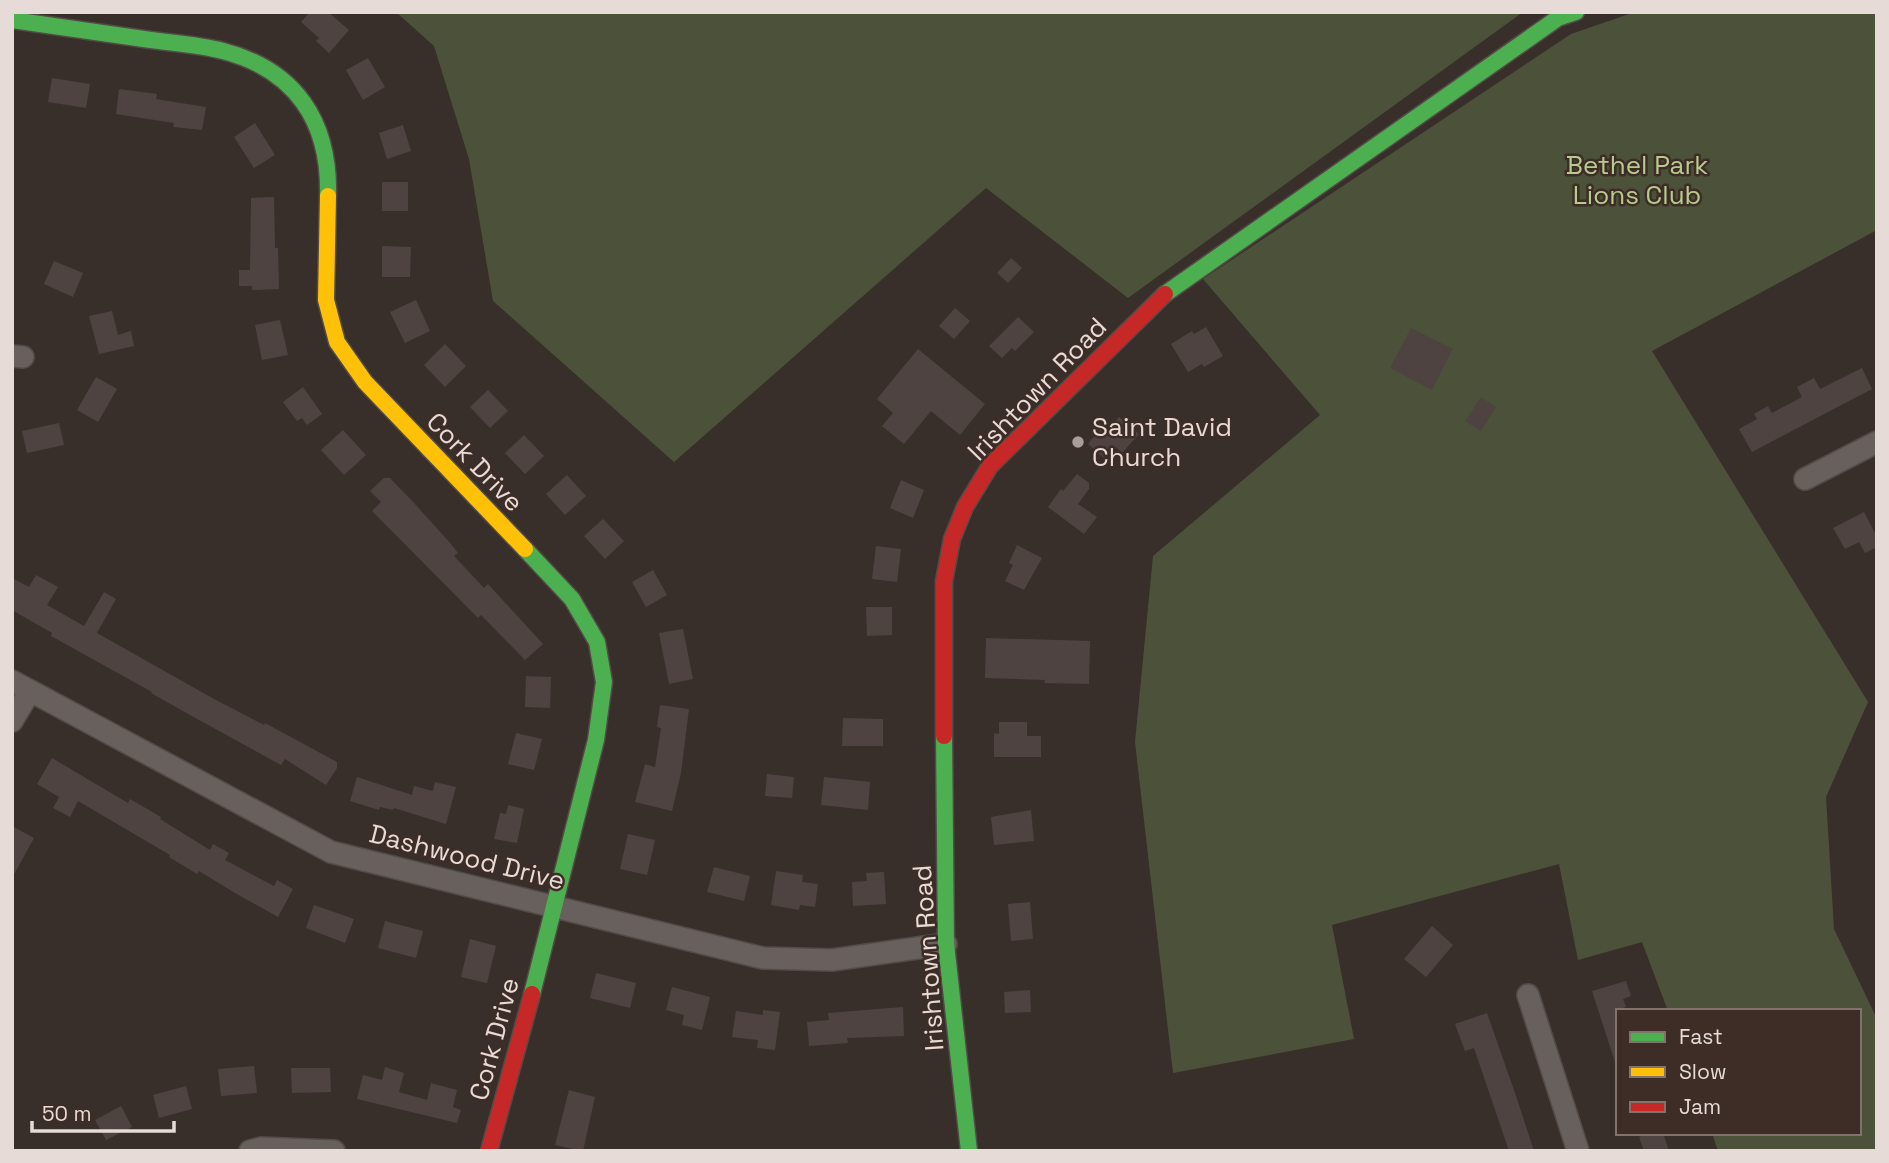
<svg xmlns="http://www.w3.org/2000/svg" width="1889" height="1163" font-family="'Space Grotesk',sans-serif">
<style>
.green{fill:#4c5239}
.building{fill:#4e4340}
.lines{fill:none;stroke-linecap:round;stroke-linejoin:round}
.street-casing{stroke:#534b47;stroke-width:24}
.fast-casing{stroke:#534b47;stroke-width:19}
.slow-casing{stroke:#534b47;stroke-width:19}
.jam-casing{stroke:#534b47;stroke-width:19}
.street{stroke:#67605c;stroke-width:21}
.fast{stroke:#4caf50;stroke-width:16}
.slow{stroke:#ffc107;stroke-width:16}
.jam{stroke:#c62828;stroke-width:16}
.poi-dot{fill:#a99f9a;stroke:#3d2d26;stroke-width:2.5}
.labels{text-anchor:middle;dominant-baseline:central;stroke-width:5;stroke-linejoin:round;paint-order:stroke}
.park-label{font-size:26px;fill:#b8cb8e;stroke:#3d2d26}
.street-label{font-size:26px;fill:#e6dbd6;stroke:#3d2d26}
.poi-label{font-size:26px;fill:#e6dbd6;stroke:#3d2d26;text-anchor:start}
</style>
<rect width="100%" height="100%" fill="#382f2b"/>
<g class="green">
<path d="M396,12H1523L1128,298L986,188L674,462L493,301L469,159L434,46Z"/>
<path d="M1635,12H1877V230L1652,351L1868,702L1826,797L1834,929L1877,1019V1151H1718L1712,1133H1859V1011H1668L1642,942L1578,960L1559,864L1332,925L1354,1039L1173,1073L1135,742L1153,556L1320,415L1203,279L1571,34Z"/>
</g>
<g class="building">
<path d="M310,12H328L349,30L329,53L316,41L319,38L301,22Z"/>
<path d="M368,58L385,87L363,100L346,70Z"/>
<path d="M52,78L90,84L86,108L48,102Z"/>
<path d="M119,89L157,94L156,99L206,107L202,130L173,127L174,123L116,114Z"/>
<path d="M255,123L275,155L254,168L234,137Z"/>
<path d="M403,125L411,151L387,159L379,133Z"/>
<rect x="382" y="182" width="26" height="29"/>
<path d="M274,197L275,248H278L279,289L252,290V286H239V270H250L251,198Z"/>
<path d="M382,246L411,247L410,277H382Z"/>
<path d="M1011,258L1022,268L1008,283L997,273Z"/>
<path d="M54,261L83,273L73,297L44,284Z"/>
<path d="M416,300L430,331L405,343L390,312Z"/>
<path d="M955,308L970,321L954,339L939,326Z"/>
<path d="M112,311L118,335L131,331L134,346L99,354L89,316Z"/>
<path d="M1018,317L1034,332L1015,351L1012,348L1002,358L989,346Z"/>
<path d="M280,320L288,355L262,360L255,325Z"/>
<path d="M1206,327L1223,356L1204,367L1202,364L1188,372L1171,344L1192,331L1194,334Z"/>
<path d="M1411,328L1453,349L1432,390L1390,368Z"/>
<path d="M445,344L466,366L445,387L424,365Z"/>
<path d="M918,349L985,404L960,435L931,411L904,444L882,426L893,413L877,399Z"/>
<path d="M1862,368L1872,389L1752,452L1739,429L1757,419L1754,414L1768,406L1772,413L1802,397L1797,387L1814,378L1820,389Z"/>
<path d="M96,377L117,389L98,422L77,410Z"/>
<path d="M303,387L322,414L307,425L302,418L297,421L283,402Z"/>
<path d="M488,390L508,411L490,428L470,407Z"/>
<path d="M1481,397L1496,407L1481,431L1465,421Z"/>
<path d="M1119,417L1139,434L1122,453L1116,447L1105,459L1088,444L1100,429L1105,433Z"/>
<path d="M59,423L64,445L27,453L22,431Z"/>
<path d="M343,430L366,455L344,475L321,450Z"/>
<path d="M524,435L544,456L525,474L505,453Z"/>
<path d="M1077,474L1089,483V489L1078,504L1097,517L1084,534L1048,507L1061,489L1063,491Z"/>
<path d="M567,475L586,496L565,515L546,494Z"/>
<path d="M384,478H390L414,503L451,544L458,553L454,556L484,588L488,584L543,644L525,660L481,615L478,618L372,511L381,502L370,491Z"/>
<path d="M901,480L924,490L913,518L890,508Z"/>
<path d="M1864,512L1877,537V547L1865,553L1859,542L1845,549L1833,528Z"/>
<path d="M603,519L624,541L605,559L584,536Z"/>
<path d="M1017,545L1042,558L1024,590L1005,581L1013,565L1009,563Z"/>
<path d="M876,546L901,549L897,582L872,579Z"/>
<path d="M653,570L667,595L646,607L632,582Z"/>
<path d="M36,575L58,587L47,605L84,626L104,592L116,599L97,633L214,699L264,725L265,723L337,762V768L326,785L285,759L281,765L190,715L151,693L152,692L51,636L52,633L12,610V578L29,587Z"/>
<path d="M866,607H892V635L867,636Z"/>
<path d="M683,629L693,679L669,684L659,633Z"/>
<path d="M986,638L1090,641L1089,684L1044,683L1045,680L985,678Z"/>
<path d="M526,676L551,677L550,708L525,707Z"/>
<path d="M660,705L689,709L681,773L672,811L635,802L645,764L655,767L661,728L657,727Z"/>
<path d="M843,718L883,719V746H842Z"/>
<path d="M999,722H1027V736H1041V757H994V733L999,734Z"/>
<path d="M516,733L542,739L534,770L508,764Z"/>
<path d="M52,758L128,803L130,799L161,817L160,819L210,850L213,844L229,853L225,860L274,886L277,880L293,889L278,917L235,893L199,871L197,874L169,857L170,855L78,801L70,817L53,808L59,797L37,784Z"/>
<path d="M767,774L794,777L792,798L765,796Z"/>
<path d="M357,777L412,795L414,786L433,791L435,782L456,787L446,824L394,808L393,810L380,807L379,810L350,801Z"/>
<path d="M824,777L870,782L868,810L821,805Z"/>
<path d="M508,805L524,809L517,843L494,839L500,813L506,814Z"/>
<path d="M1031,810L1034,841L994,845L991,817Z"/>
<path d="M12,826L34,838L12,878Z"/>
<path d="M628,834L655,840L647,875L620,869Z"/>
<path d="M714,867L750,876L744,901L707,892Z"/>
<path d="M776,871L803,875L802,882L818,884L815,907L800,905L799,910L771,905Z"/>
<path d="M884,872L886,904L853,906L852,882L867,881L866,873Z"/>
<path d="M1030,902L1033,939L1011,941L1008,904Z"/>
<path d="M314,905L354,919L345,943L306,928Z"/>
<path d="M385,921L423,931L416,958L378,948Z"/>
<path d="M1432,926L1453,945L1426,977L1404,959Z"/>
<path d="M470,939L496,946L487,983L461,977Z"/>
<path d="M596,973L636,983L630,1008L590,998Z"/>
<path d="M1626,981L1631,996L1623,999L1626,1007L1618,1010V1062H1615L1592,991Z"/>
<path d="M672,987L710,997L702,1030L682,1025L684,1015L666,1010Z"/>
<path d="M1030,990L1031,1012L1005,1013L1004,992Z"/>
<path d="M903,1007L904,1036L847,1038L848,1043L809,1046L807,1022L829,1020L828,1013Z"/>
<path d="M763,1010L780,1012L775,1050L757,1048L758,1040L732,1037L736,1011L763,1015Z"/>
<path d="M1487,1013L1516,1096L1534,1151H1509L1474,1048L1465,1051L1455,1024Z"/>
<path d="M254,1066L257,1093L221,1096L218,1069Z"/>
<path d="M385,1067L404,1073L399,1092L427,1100L431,1083L457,1090L453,1107L461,1110L457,1123L357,1099L363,1075L382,1080Z"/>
<path d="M291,1068H330L331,1092L292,1093Z"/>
<path d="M186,1086L192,1109L159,1118L153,1095Z"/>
<path d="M569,1090L595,1097L583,1151L555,1145Z"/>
<path d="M121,1106L132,1127L106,1140L95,1120Z"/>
<path d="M1649,1133H1663L1669,1151H1644L1639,1137Z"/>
</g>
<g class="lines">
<g class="street-casing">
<g id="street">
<path d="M12,356L23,357"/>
<path d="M1805,479L1877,442"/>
<path d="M12,681L331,852L763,958L832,960L946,944"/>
<path d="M12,721L30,691"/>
<path d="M1528,995L1578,1151"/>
<path d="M250,1151L261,1148L334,1151"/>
</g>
</g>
<g class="fast-casing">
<g id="fast">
<path d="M12,20C56,26 100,33 144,39C169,43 197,44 223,51C296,70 330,122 328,196"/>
<path d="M1165,294L1558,18L1576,12"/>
<path d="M525,549L572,599L597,642L604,682L596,740L532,994"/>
<path d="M944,736L946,944L969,1151"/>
</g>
</g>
<g class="slow-casing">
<path id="slow" d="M328,196L326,300L337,342L365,382L525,549"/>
</g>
<g class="jam-casing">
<g id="jam">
<path d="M944,736V581L952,539L965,507L990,466L1165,294"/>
<path d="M489,1151L532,994"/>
</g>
</g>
<use href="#street" class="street"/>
<use href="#fast" class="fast"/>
<use href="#slow" class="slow"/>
<use href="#jam" class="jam"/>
</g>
<circle class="poi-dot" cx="1078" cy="442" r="7"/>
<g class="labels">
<g class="park-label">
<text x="1637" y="165">Bethel Park<tspan x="1637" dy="30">Lions Club</tspan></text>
</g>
<g class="street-label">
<text transform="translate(1037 389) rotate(-46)">Irishtown Road</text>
<text transform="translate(475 462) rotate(46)">Cork Drive</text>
<text transform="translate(467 857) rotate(14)">Dashwood Drive</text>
<text transform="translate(928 958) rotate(-94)">Irishtown Road</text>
<text transform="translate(494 1039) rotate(-75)">Cork Drive</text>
</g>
<g class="poi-label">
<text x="1092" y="427">Saint David<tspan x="1092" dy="30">Church</tspan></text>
</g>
</g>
<rect width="1889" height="1163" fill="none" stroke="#e6dbd6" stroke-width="28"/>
<rect x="1616" y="1009" width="245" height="126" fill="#3d2d26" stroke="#81736c" stroke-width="2"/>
<rect x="1630" y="1032" width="35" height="10" fill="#4caf50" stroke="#81736c" stroke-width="2"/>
<text x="1679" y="1044" font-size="21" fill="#e6dbd6">Fast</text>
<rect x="1630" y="1067" width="35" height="10" fill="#ffc107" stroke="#81736c" stroke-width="2"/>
<text x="1679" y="1079" font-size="21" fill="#e6dbd6">Slow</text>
<rect x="1630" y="1102" width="35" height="10" fill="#c62828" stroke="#81736c" stroke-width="2"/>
<text x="1679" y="1114" font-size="21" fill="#e6dbd6">Jam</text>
<path d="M32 1121v10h142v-10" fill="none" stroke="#e6dbd6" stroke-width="3.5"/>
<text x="42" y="1121" font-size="21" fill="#e6dbd6" stroke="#3d2d26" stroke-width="5" paint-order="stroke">50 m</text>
</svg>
